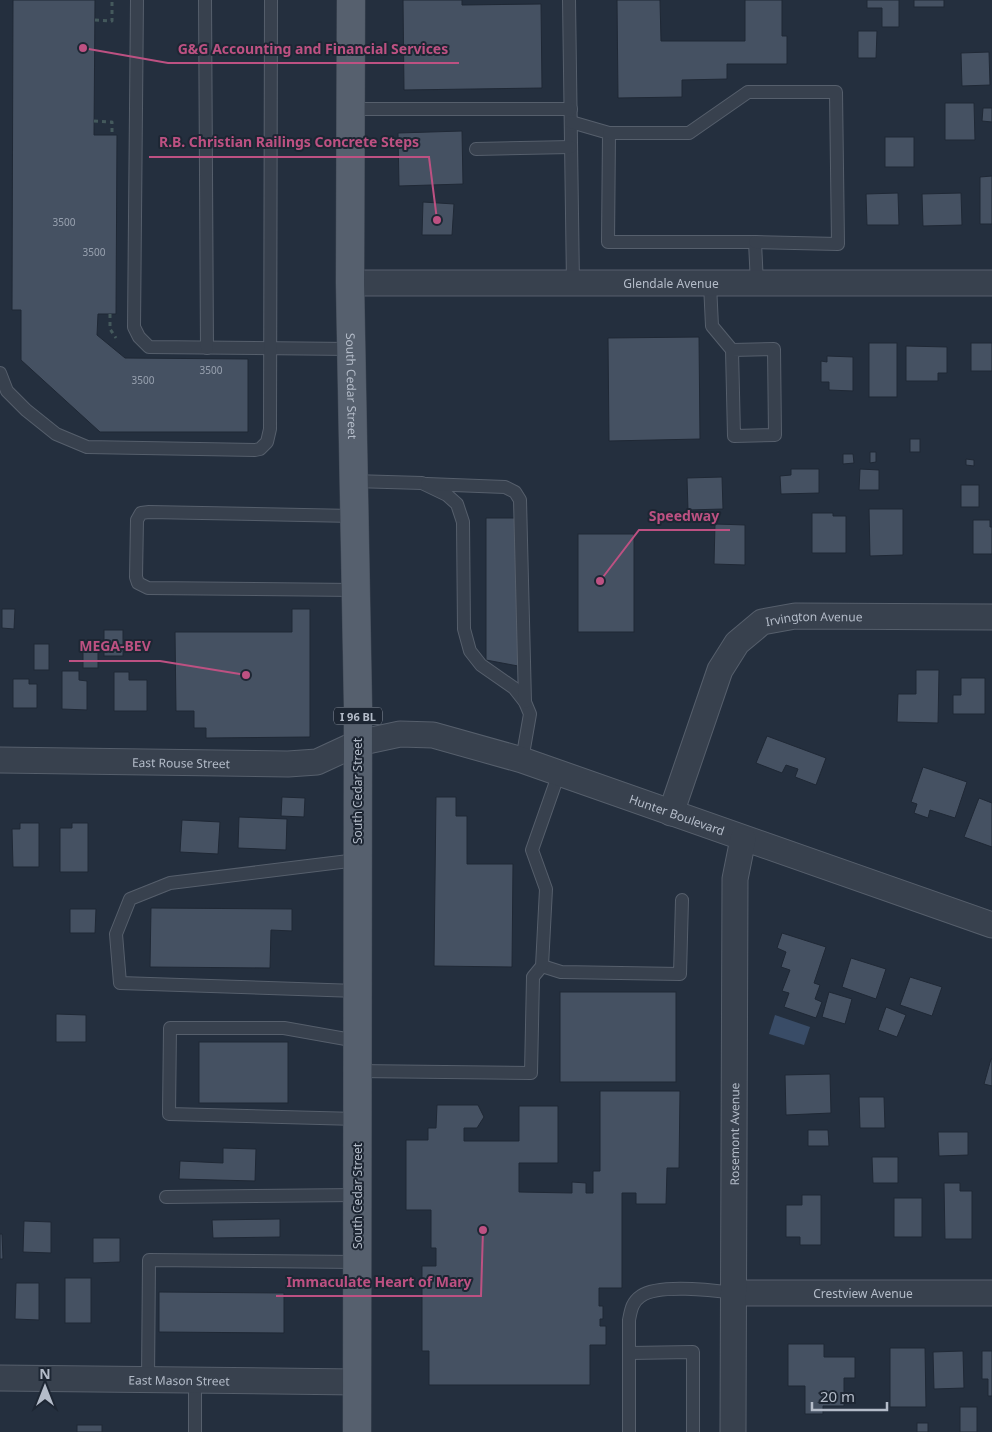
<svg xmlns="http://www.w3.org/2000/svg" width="992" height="1432" font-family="'Noto Sans',sans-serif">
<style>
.water{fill:#394c67}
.building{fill:#455162;stroke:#1f2835}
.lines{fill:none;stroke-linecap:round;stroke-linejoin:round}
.lane-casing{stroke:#565f6c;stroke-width:14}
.street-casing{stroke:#565f6c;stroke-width:27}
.primary-casing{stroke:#414a57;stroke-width:29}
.path{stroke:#44595c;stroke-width:3;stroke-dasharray:4 4;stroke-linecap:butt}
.lane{stroke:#38414e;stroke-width:12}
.street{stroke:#38414e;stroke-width:25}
.primary{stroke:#56606e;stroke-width:28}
.labels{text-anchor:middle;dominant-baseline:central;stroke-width:4;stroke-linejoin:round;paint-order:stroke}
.number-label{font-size:10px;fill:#98a1af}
.shield{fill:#1d2633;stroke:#878f9c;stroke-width:1}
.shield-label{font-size:11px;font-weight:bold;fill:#b4bcc9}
.street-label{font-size:12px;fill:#b4bcc9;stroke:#1d2633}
.leader{fill:none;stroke:#bd5182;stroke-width:2}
.callout-dot{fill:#bd5182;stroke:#1d2633;stroke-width:2}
.callout-label{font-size:14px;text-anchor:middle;font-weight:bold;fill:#bd5182;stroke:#1d2633;stroke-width:4;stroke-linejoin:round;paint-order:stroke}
</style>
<rect width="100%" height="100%" fill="#242f3e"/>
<path class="water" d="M775,1015L810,1027L804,1045L769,1034Z"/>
<g class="building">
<path d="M13,0H95L94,135H117L116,314H98L97,335L125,358L248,359V432H100L21,360V310H12Z"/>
<path d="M403,0H462V5L541,4L542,88L404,90Z"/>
<path d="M617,0H660L661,41H745V0H782V36H787V64H727V79L682,80V97L618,98Z"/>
<path d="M867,0H899V27H882V8H867Z"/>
<rect x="914" y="0" width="30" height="7"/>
<path d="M858,31H877L876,58H858Z"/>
<path d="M989,52L990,85L962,86L961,53Z"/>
<path d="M945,103H974L975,140H945Z"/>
<path d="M983,108H992V122L982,121Z"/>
<path d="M462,131L463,184L399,186L398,133Z"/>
<rect x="885" y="137" width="29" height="30"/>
<path d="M992,176V224H980V177Z"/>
<path d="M898,193L899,225H867L866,194Z"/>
<path d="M961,193L962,225L923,226L922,194Z"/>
<path d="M423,202L454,204L452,235H422Z"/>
<path d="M699,337L700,439L609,441L608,338Z"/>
<rect x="869" y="343" width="28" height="54"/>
<rect x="971" y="343" width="21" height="28"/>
<path d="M906,346L947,347V373H938V381H906Z"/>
<path d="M827,356L853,357V391L829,390V382H821V361L827,362Z"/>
<rect x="910" y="439" width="10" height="13"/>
<path d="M870,452H876V462L870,463Z"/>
<path d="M843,454H853L854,463L843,464Z"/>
<path d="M966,459L974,460V466L966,465Z"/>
<path d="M791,469H819V493L781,494L780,476L791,475Z"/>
<path d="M860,469L879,470V490H859Z"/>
<path d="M722,477L723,509L688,510L687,478Z"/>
<rect x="961" y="485" width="18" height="22"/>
<path d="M869,509H903V555L870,556Z"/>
<path d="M812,513H833V516H846V553H812Z"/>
<path d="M486,518H518V666L486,660Z"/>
<path d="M973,520H990V527H992V554H973Z"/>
<path d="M715,524L745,525V565L714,564Z"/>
<rect x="578" y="534" width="56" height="98"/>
<path d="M2,609H15L14,629L2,628Z"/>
<path d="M292,609H310V737L206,738V728H194V711H176L175,632H292Z"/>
<rect x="104" y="630" width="19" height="26"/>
<rect x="34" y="644" width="15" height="26"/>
<rect x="83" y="645" width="15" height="23"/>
<path d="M916,670H939L938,723L897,722L898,694H916Z"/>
<path d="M62,671H79V680L87,681V710L62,709Z"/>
<path d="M114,672H129V680H147V711H114Z"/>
<path d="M961,678H985V714H953V695H961Z"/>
<path d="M13,679H29V684H37V708H13Z"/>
<path d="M767,736L826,758L816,785L795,777L798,769L786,765L782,773L756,763Z"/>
<path d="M923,767L967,782L955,818L930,810L928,818L914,813L917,804L911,802Z"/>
<path d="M282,797L305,798L304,817L281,816Z"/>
<path d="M436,797H456V816H467V864H513L512,967L434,966Z"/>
<path d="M979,798L992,803V847L964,837Z"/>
<path d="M239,817L287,819L286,850L238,848Z"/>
<path d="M182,820L220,822L218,854L180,852Z"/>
<path d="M20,823H39V867H13L12,829H20Z"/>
<path d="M72,823H88V872H60V828H72Z"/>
<path d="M151,908L292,909V931L271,930L270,968L150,967Z"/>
<path d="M70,909H96L95,933H70Z"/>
<path d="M782,933L826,947L814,983L820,985L815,999L822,1002L816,1018L784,1007L789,993L782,991L790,970L781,967L786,952L777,948Z"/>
<path d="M851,958L886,969L876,999L842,987Z"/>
<path d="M910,977L942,987L932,1016L900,1005Z"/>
<rect x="560" y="992" width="116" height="90"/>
<path d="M829,992L852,999L845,1024L822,1017Z"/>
<path d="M886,1007L906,1015L897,1037L878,1030Z"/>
<path d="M56,1014L86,1015V1042H56Z"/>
<rect x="199" y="1042" width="89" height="61"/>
<path d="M991,1059H992V1086L984,1084Z"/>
<path d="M830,1074L831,1113L786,1115L785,1075Z"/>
<path d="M600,1091H680L679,1168H667L666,1204H636V1193H622V1288H599V1306H603V1319H600V1326H606V1345H590V1385H429V1351H422V1266H436V1248H431V1210H406V1140H428V1128H436L437,1105H478L484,1117L477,1128H464V1141H519V1106H558V1163H519V1192L572,1193V1182L586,1183V1193H593V1171H600Z"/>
<path d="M859,1097H884L885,1128H860Z"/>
<path d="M808,1130H828L829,1146H808Z"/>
<path d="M938,1132H968V1155L939,1156Z"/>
<path d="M223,1148L256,1149L255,1181L179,1179L180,1161L223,1163Z"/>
<path d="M872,1157H898V1183H873Z"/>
<path d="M944,1183H960V1191H972V1239H945Z"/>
<path d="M802,1195H821V1245H800V1237H786V1205H802Z"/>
<rect x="894" y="1198" width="28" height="39"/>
<path d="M280,1219V1237L213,1238L212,1220Z"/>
<path d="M24,1221L51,1222V1253L23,1252Z"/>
<path d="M0,1234H2L3,1259H0Z"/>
<path d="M93,1238H120V1262L93,1263Z"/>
<rect x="65" y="1278" width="26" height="45"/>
<path d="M16,1283H39V1320L15,1319Z"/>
<path d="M159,1292L284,1293V1333L159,1332Z"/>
<path d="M788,1344H824V1357H855V1378H844V1406H823V1414H805V1386H788Z"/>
<path d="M890,1348H925L926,1407H890Z"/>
<path d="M963,1351L964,1388L934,1389L933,1352Z"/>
<path d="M982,1351H992V1396H988V1379H982Z"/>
<rect x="960" y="1407" width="17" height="25"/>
<rect x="917" y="1423" width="11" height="9"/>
<rect x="77" y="1425" width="25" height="7"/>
</g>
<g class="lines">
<g class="lane-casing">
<g id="lane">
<path d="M137,0L134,327L139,337L149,347L351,349"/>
<path d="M205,0L207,348"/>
<path d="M569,0L573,284"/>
<path d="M351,109H571"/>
<path d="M571,122L609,133L608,242H755L757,284"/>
<path d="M609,133H689L748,92H836L838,244L755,242"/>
<path d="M476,149L571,147"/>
<path d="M710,284L712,326L732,350L734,436L775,435L774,349L732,350"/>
<path d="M0,373L7,391L26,410L56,434L87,447L255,450L260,449L267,442L270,429L271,0"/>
<path d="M353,481L422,483L447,495L457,504L463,522L464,629L470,651L481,665L514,688L525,702L530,714L522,760"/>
<path d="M427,484L505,487L515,492L520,500L525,702"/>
<path d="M354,516L149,512L141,513L137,520L136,577L138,583L148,588L356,590"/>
<path d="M542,966L561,972L680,974L682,900"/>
<path d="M357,991L120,983L116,934L130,899L170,883L357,860"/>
<path d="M357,1041L284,1028H170L169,1114L357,1119"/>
<path d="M357,1071L531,1073L533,977L542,966L546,889L532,850L559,773"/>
<path d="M166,1197L357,1195"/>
<path d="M629,1353L693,1352V1432"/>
<path d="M148,1380L149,1260L357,1262"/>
<path d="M195,1432V1380"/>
<path d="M629,1432V1320C631,1310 632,1302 641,1296C658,1284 712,1290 734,1293"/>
</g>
</g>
<g class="street-casing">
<g id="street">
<path id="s1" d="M350,283H992"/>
<path id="s2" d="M0,760L288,764L317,762L358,743L400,734L433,735L522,760L992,925"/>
<path id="s3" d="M671,813L720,670L737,643L762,622L795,616L992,617"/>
<path id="s4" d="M734,1293H992"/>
<path id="s5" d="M0,1378L357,1382"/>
<path id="s6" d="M733,1432L735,879L743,839"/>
</g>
</g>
<g class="primary-casing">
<g id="primary">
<path id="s7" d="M351,0L350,283L358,706L357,1432"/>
</g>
</g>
<g class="path">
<path d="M95,20L112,21V0"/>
<path d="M94,121L112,122V135"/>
<path d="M110,314V329L116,338"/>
</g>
<use href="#lane" class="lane"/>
<use href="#street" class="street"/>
<use href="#primary" class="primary"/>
</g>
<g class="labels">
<g class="number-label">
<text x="64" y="222">3500</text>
<text x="94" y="252">3500</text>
<text x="211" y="370">3500</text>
<text x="143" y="380">3500</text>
</g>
<rect class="shield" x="334" y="707.5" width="48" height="17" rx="4"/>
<g class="shield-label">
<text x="358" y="716">I 96 BL</text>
</g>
<g class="street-label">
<text stroke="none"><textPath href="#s1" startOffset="321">Glendale Avenue</textPath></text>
<text stroke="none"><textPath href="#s7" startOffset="386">South Cedar Street</textPath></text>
<text stroke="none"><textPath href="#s3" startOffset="268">Irvington Avenue</textPath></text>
<text stroke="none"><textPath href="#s2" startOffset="181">East Rouse Street</textPath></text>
<text transform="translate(357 791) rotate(-90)">South Cedar Street</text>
<text stroke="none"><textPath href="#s2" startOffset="695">Hunter Boulevard</textPath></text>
<text stroke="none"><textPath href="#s6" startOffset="298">Rosemont Avenue</textPath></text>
<text transform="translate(357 1196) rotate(-90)">South Cedar Street</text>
<text stroke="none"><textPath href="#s4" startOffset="129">Crestview Avenue</textPath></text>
<text stroke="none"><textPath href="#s5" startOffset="179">East Mason Street</textPath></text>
</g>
</g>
<path class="leader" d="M83 48L168 63H459M437 220L429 157H149M600 581L639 530H730M246 675L160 661H69M483 1230L481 1296H276"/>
<g class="callout-dot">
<circle cx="83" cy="48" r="5"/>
<circle cx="437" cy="220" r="5"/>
<circle cx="600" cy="581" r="5"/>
<circle cx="246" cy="675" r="5"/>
<circle cx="483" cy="1230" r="5"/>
</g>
<g class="callout-label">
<text x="313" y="54">G&amp;G Accounting and Financial Services</text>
<text x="289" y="147">R.B. Christian Railings Concrete Steps</text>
<text x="684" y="521">Speedway</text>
<text x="115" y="651">MEGA-BEV</text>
<text x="379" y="1287">Immaculate Heart of Mary</text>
</g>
<g transform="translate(45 1387)" stroke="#1d2633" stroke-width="4" paint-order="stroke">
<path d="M0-4L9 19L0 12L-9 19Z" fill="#b4bcc9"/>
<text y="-8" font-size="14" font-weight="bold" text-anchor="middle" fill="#b4bcc9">N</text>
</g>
<path d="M812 1402v8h75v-8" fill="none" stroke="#b4bcc9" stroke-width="2.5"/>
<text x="820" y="1402" font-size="15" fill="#b4bcc9" stroke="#1d2633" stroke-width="4" paint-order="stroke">20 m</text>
</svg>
